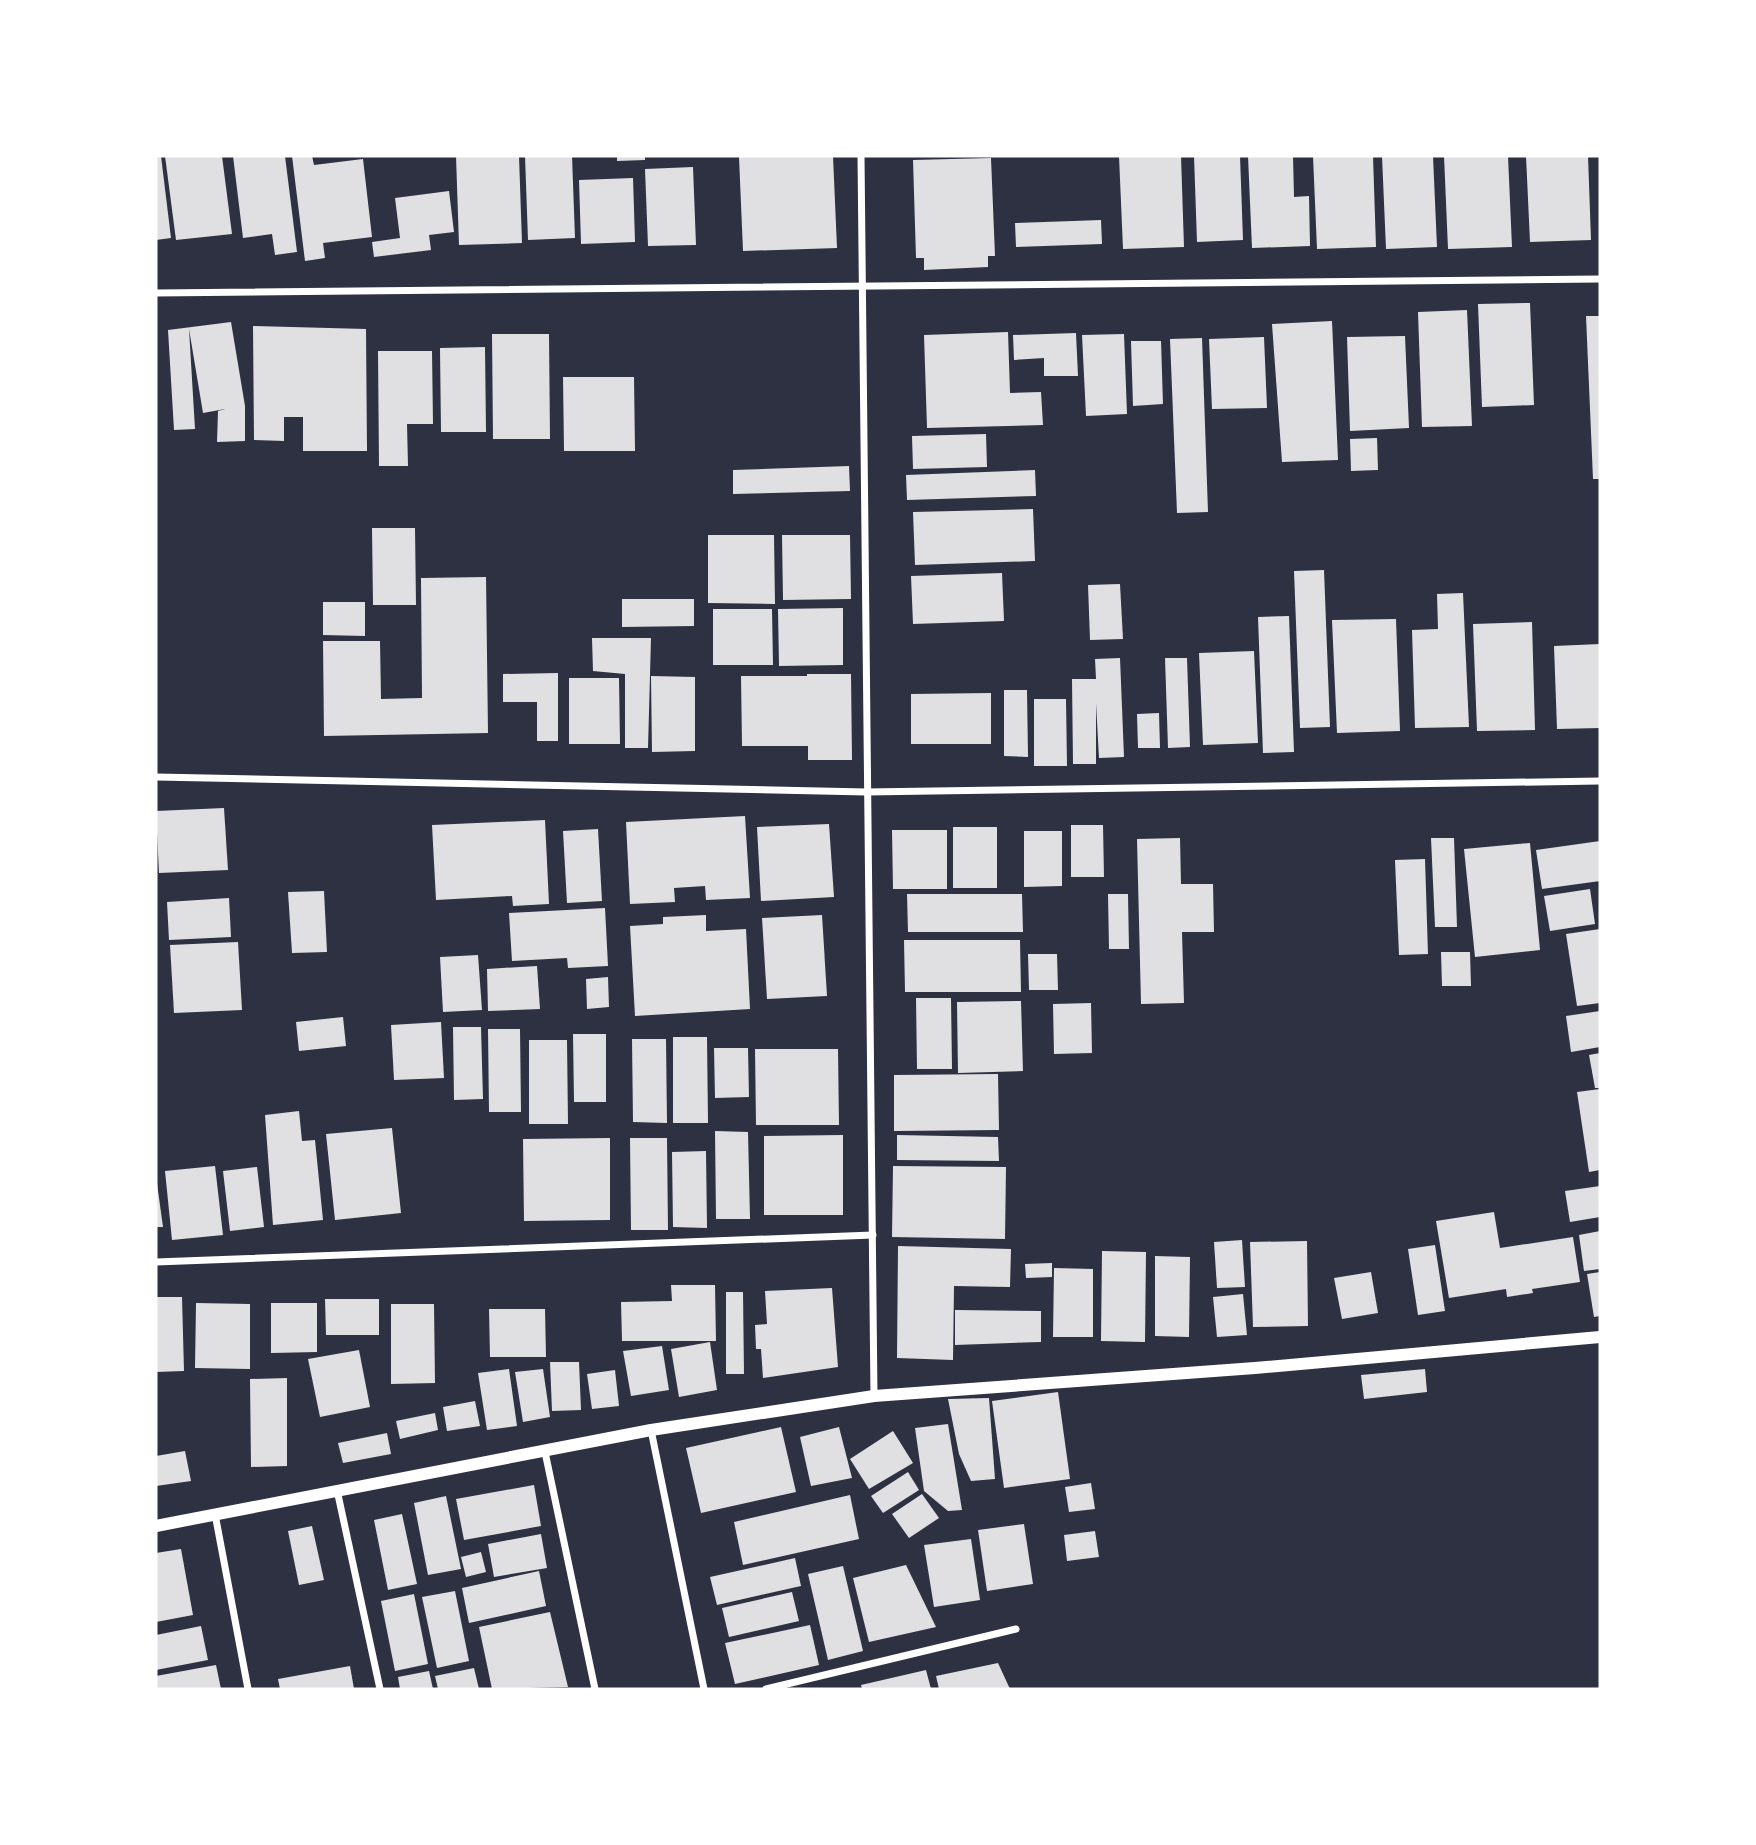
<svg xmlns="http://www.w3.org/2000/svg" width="1756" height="1845" font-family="'PT Serif',serif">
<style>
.building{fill:#e0e0e3}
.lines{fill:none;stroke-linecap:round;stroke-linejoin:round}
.minor{stroke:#fff;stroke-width:7}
.tertiary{stroke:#fff;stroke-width:12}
</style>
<rect width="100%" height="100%" fill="#2d3142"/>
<g class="building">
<path d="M156,156H161L171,238L156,240Z"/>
<path d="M165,156H222L232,234L176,240Z"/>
<path d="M233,156H285L297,252L275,255L272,234L243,238Z"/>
<path d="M292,156H312L314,165L363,159L372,237L323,243L325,258L305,261Z"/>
<path d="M456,156H519L522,243L459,245Z"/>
<path d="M525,156H572L575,238L528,240Z"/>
<path d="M617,156H645V160L617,161Z"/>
<path d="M833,156L837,248L743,251L739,157Z"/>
<path d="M1119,156H1181L1184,247L1123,249Z"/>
<path d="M1194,156H1240L1243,240L1197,242Z"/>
<path d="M1248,156H1293L1294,197L1309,196L1310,246L1252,248Z"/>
<path d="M1313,156H1373L1376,247L1317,249Z"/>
<path d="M1382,156H1433L1437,247L1386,249Z"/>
<path d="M1444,156H1508L1512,247L1448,249Z"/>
<path d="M1526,156H1588L1591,240L1530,242Z"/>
<path d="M991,158L995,256H988V267L924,270V258H916L913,160Z"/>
<path d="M693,167L696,245L648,246L645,169Z"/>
<path d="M633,178L635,242L581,244L579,180Z"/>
<path d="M449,191L454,232L429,235L431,250L374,257L372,242L400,238L395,198Z"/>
<path d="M1101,220L1102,244L1016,247L1015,223Z"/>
<path d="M1530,303L1534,405L1482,407L1478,304Z"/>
<path d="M1467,310L1472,426L1422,427L1418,312Z"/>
<path d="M1586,316H1600V479H1593Z"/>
<path d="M1332,321L1338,460L1282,462L1272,324Z"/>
<path d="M231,322L245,406V441L217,442L218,411L225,409L203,413L189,329L195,429L174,430L168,330Z"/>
<path d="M253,326L366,329L367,451H303V417H284V441L254,440Z"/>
<path d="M1008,332L1010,393L1041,392L1043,425L927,428L924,335Z"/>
<path d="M1076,333L1078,376H1044V358L1014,360L1013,335Z"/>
<path d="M492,334H549L550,439H493Z"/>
<path d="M1124,334L1127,414L1086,416L1082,335Z"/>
<path d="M1405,336L1409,428L1350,431L1347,337Z"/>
<path d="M1264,337L1267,408L1212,409L1209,339Z"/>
<path d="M1202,338L1208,512L1177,513L1170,339Z"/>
<path d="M1131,341H1161L1163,404L1133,406Z"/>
<path d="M485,347L486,432H441L440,348Z"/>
<path d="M378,351H432L433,424H407L408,466H379Z"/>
<path d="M563,377H634L635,451H564Z"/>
<path d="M986,434L987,467L913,469L912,436Z"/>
<path d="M1377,438L1378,470L1351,471L1350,439Z"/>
<path d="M849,466L850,491L733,494V470Z"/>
<path d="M1035,470L1036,496L907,500L906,475Z"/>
<path d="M1033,509L1035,561L915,565L913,512Z"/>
<path d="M372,528H415L416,605H373Z"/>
<path d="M708,535H774L775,604L708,603Z"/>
<path d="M782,535H850L851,599L783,600Z"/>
<path d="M1324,570L1330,727L1300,728L1294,571Z"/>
<path d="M1002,573L1004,621L913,624L911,576Z"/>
<path d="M486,577L488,733L324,736L323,641H380L381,699L422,698L421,578Z"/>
<path d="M1120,584L1123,639L1090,640L1088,585Z"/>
<path d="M1463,593L1469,727L1415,728L1412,630L1438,629L1437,594Z"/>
<path d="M622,599H694V626L622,627Z"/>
<path d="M323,602H365V636L323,635Z"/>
<path d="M843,608V665L779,666L778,609Z"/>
<path d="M713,609H772L773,665H713Z"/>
<path d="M1289,616L1294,752L1263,753L1258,617Z"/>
<path d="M1396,619L1400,731L1337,733L1332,620Z"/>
<path d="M1532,622L1535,730L1477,731L1473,624Z"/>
<path d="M592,638H651L648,748H625V674L593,671Z"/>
<path d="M1600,644V728L1557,729L1554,646Z"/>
<path d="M1254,651L1258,743L1203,745L1199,653Z"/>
<path d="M1120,658L1124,757L1099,758L1096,703V764H1073L1072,679H1096L1095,659Z"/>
<path d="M1165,658H1187L1190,747L1168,748Z"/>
<path d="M558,673V741H537V702H503V674Z"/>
<path d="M807,674H851L852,760H808V746H742L741,676H807Z"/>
<path d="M651,676L695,677V751L652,752Z"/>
<path d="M569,678H619L620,744H569Z"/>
<path d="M1004,690H1027L1028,757L1004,756Z"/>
<path d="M991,693V744H911V694Z"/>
<path d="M1034,699H1066L1067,766H1034Z"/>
<path d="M1159,713L1160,748H1138L1137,714Z"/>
<path d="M224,808L228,870L159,873L156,811Z"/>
<path d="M745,816L750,898L706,900L705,886L674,888L675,902L630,904L626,822Z"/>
<path d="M545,820L549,904L513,906L512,896L436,900L432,825Z"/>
<path d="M829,824L834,897L761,901L757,827Z"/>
<path d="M1071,825H1103L1104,877H1071Z"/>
<rect x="953" y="827" width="44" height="61"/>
<path d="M598,829L602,901L567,903L563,831Z"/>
<path d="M892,830H947V889H893Z"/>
<path d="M1024,831H1062V886L1024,887Z"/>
<path d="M1180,838L1181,884H1213L1214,932H1182L1184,1003L1141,1004L1137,839Z"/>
<path d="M1431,838H1454L1457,927H1435Z"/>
<path d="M1600,841V881L1542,889L1536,850Z"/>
<path d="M1530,843L1540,950L1475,957L1464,849Z"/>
<path d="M1425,859L1428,954L1399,955L1395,860Z"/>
<path d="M1590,889L1595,924L1550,931L1544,896Z"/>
<path d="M324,891L327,952L292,953L288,892Z"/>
<path d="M907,894H1022L1023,932H908Z"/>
<path d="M1108,894H1128L1129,949H1109Z"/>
<path d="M229,898L231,937L169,940L167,902Z"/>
<path d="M605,908L608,966L568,968L567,958L512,961L509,913Z"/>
<path d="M706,915V931L746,929L750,1009L635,1016L630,926L663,924V917Z"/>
<path d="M822,915L827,996L767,999L762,918Z"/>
<path d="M1600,929V1003L1577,1006L1566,934Z"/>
<path d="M904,940H1020L1021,992H905Z"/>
<path d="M238,942L242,1010L174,1013L170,945Z"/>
<path d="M1441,952H1470L1471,986H1442Z"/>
<path d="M1028,954H1057L1058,990H1029Z"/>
<path d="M478,955L482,1010L443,1012L440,957Z"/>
<path d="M537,966L540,1009L488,1011L487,969Z"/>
<path d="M608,977L609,1007L587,1009L586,979Z"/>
<path d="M916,998H951L952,1069H917Z"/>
<path d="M1021,1001L1023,1071L958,1073L957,1002Z"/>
<path d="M1091,1003L1092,1053L1054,1054L1053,1004Z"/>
<path d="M1600,1011V1047L1571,1052L1566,1016Z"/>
<path d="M343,1017L346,1046L299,1051L296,1022Z"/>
<path d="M441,1022L444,1078L394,1080L391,1025Z"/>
<path d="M453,1027H481L483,1099L454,1100Z"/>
<path d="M488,1029H520L521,1112H489Z"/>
<path d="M573,1034H606V1102H574Z"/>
<path d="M673,1037H707L708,1123H673Z"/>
<path d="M632,1039H666L667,1123L633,1122Z"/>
<path d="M529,1040H567L568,1124H529Z"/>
<path d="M714,1048H748L749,1097L715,1098Z"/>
<path d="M755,1049H838L839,1125H756Z"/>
<path d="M1600,1053V1088H1595L1589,1055Z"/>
<path d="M998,1074L999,1130L894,1131V1075Z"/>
<path d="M1600,1089V1170L1589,1172L1577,1092Z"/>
<path d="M299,1111L302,1141L315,1140L323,1220L273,1225L265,1115Z"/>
<path d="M392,1128L401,1213L335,1220L326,1134Z"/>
<path d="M715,1131L748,1132L750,1219H716Z"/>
<path d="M843,1135V1215H764V1136Z"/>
<path d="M897,1135L998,1137L999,1161L897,1160Z"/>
<path d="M610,1138V1220L524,1221L523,1139Z"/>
<path d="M630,1138H667L668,1230H631Z"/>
<path d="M706,1151L707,1228L673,1227L672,1152Z"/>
<path d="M215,1166L223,1235L172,1240L165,1171Z"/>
<path d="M893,1166L1006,1167L1005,1239L892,1237Z"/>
<path d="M257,1167L264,1227L230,1231L223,1171Z"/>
<path d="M156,1176L163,1227H156Z"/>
<path d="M1600,1186V1217L1570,1222L1565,1191Z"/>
<path d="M1494,1212L1500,1248L1573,1237L1580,1282L1532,1289L1533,1293L1507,1297L1506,1289L1449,1298L1436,1221Z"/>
<path d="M1600,1231V1269L1584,1271L1579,1235Z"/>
<path d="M1242,1240L1245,1287L1217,1288L1214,1242Z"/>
<path d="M1307,1241L1308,1326L1253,1327L1250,1242Z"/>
<path d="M1435,1245L1445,1311L1418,1315L1408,1249Z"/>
<path d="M898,1246L1011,1249L1010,1287L954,1286L953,1360L897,1358Z"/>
<path d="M1102,1251L1146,1252L1145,1342L1101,1341Z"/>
<path d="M1155,1256L1190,1257L1189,1337L1155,1336Z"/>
<path d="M1052,1263V1277L1026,1278L1025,1264Z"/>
<path d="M1054,1268L1093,1269V1337H1053Z"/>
<path d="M1371,1272L1378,1313L1342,1319L1334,1278Z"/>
<path d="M1600,1272V1316L1594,1317L1587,1274Z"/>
<path d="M671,1285H715L716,1341H622L621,1302L672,1301Z"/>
<path d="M832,1288L838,1367L763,1378L761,1349H756L755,1325L767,1324L765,1291Z"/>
<path d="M726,1292H743L744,1374H726Z"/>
<path d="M1243,1294L1247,1335L1217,1337L1213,1297Z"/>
<path d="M156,1297H182L184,1371L156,1372Z"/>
<path d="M325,1299H379V1335H326Z"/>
<path d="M196,1303L250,1304V1369L195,1368Z"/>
<path d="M271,1303H317V1352L271,1353Z"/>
<path d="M391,1304H434L435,1383L391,1384Z"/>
<path d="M489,1309H545L546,1357H490Z"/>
<path d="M955,1310L1041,1311V1342L955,1345Z"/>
<path d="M710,1342L717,1390L679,1397L671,1349Z"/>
<path d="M662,1346L669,1390L631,1396L623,1351Z"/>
<path d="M359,1350L370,1407L320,1417L308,1359Z"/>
<path d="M550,1362H579L581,1410L552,1411Z"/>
<path d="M509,1369L517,1426L487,1430L478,1373Z"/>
<path d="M543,1369L550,1417L523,1422L515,1372Z"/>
<path d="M1425,1369L1427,1392L1364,1399L1361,1375Z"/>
<path d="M615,1370L619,1406L592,1409L587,1374Z"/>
<path d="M287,1378V1466L251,1467L250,1379Z"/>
<path d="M1058,1392L1070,1479L1004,1488L992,1401Z"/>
<path d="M989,1398L995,1479L971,1481L959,1454L948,1399Z"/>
<path d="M475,1401L480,1426L447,1431L443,1407Z"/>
<path d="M435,1413L438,1430L400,1439L396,1421Z"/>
<path d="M948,1424L962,1510L948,1511L924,1491L915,1428Z"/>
<path d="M781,1427L796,1492L701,1513L686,1448Z"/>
<path d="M839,1427L852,1478L811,1486L800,1437Z"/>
<path d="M893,1431L913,1463L869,1489L850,1459Z"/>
<path d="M387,1433L391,1454L343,1463L338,1443Z"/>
<path d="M185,1451L191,1481L156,1486V1456Z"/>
<path d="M908,1472L919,1490L883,1513L871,1496Z"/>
<path d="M1091,1483L1095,1509L1069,1512L1065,1487Z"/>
<path d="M534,1485L541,1526L464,1540L456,1499Z"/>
<path d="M922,1494L939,1518L909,1538L892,1514Z"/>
<path d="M850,1495L859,1539L743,1565L734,1522Z"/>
<path d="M446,1496L461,1569L428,1575L414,1503Z"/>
<path d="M402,1514L417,1584L388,1590L374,1520Z"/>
<path d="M1024,1524L1033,1584L987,1591L978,1530Z"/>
<path d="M312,1526L324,1580L299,1585L288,1531Z"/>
<path d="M1095,1531L1099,1557L1067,1561L1064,1535Z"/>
<path d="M541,1534L547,1568L494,1577L488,1544Z"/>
<path d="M971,1539L980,1600L934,1607L924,1545Z"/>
<path d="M181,1549L193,1615L156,1622V1553Z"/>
<path d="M481,1552L486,1572L466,1577L461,1557Z"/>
<path d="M795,1558L801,1586L717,1605L710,1577Z"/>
<path d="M906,1565L936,1627L869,1642L853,1578Z"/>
<path d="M843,1566L863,1651L828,1660L808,1574Z"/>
<path d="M539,1571L546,1606L469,1623L462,1588Z"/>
<path d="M455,1591L469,1661L437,1668L422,1597Z"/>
<path d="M792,1592L799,1621L729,1637L722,1608Z"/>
<path d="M414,1594L428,1664L395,1671L381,1601Z"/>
<path d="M550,1612L568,1687L492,1689L479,1627Z"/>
<path d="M810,1625L819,1665L735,1684L725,1643Z"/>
<path d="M201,1626L208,1660L156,1670V1635Z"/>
<path d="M998,1663L1010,1689H939L936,1676Z"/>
<path d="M216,1665L221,1689H156V1676Z"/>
<path d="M350,1666L354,1689H280L278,1679Z"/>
<path d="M474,1668L479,1689H438L435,1676Z"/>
<path d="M926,1670L931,1689H862L861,1685Z"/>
<path d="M429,1671L433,1689H400L398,1677Z"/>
</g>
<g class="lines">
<g class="minor">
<path d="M861,156L874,1396"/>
<path d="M156,293L1600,279"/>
<path d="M156,777L866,792L1600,781"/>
<path d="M156,1262L873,1235"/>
<path d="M651,1430L704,1689"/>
<path d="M545,1452L595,1689"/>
<path d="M337,1490L380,1689"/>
<path d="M215,1514L248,1689"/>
<path d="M766,1689L1016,1629"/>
</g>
<path class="tertiary" d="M156,1526L651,1430L874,1396L1255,1368L1600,1337"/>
</g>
<rect width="1756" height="1845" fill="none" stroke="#ffffff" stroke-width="315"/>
</svg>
